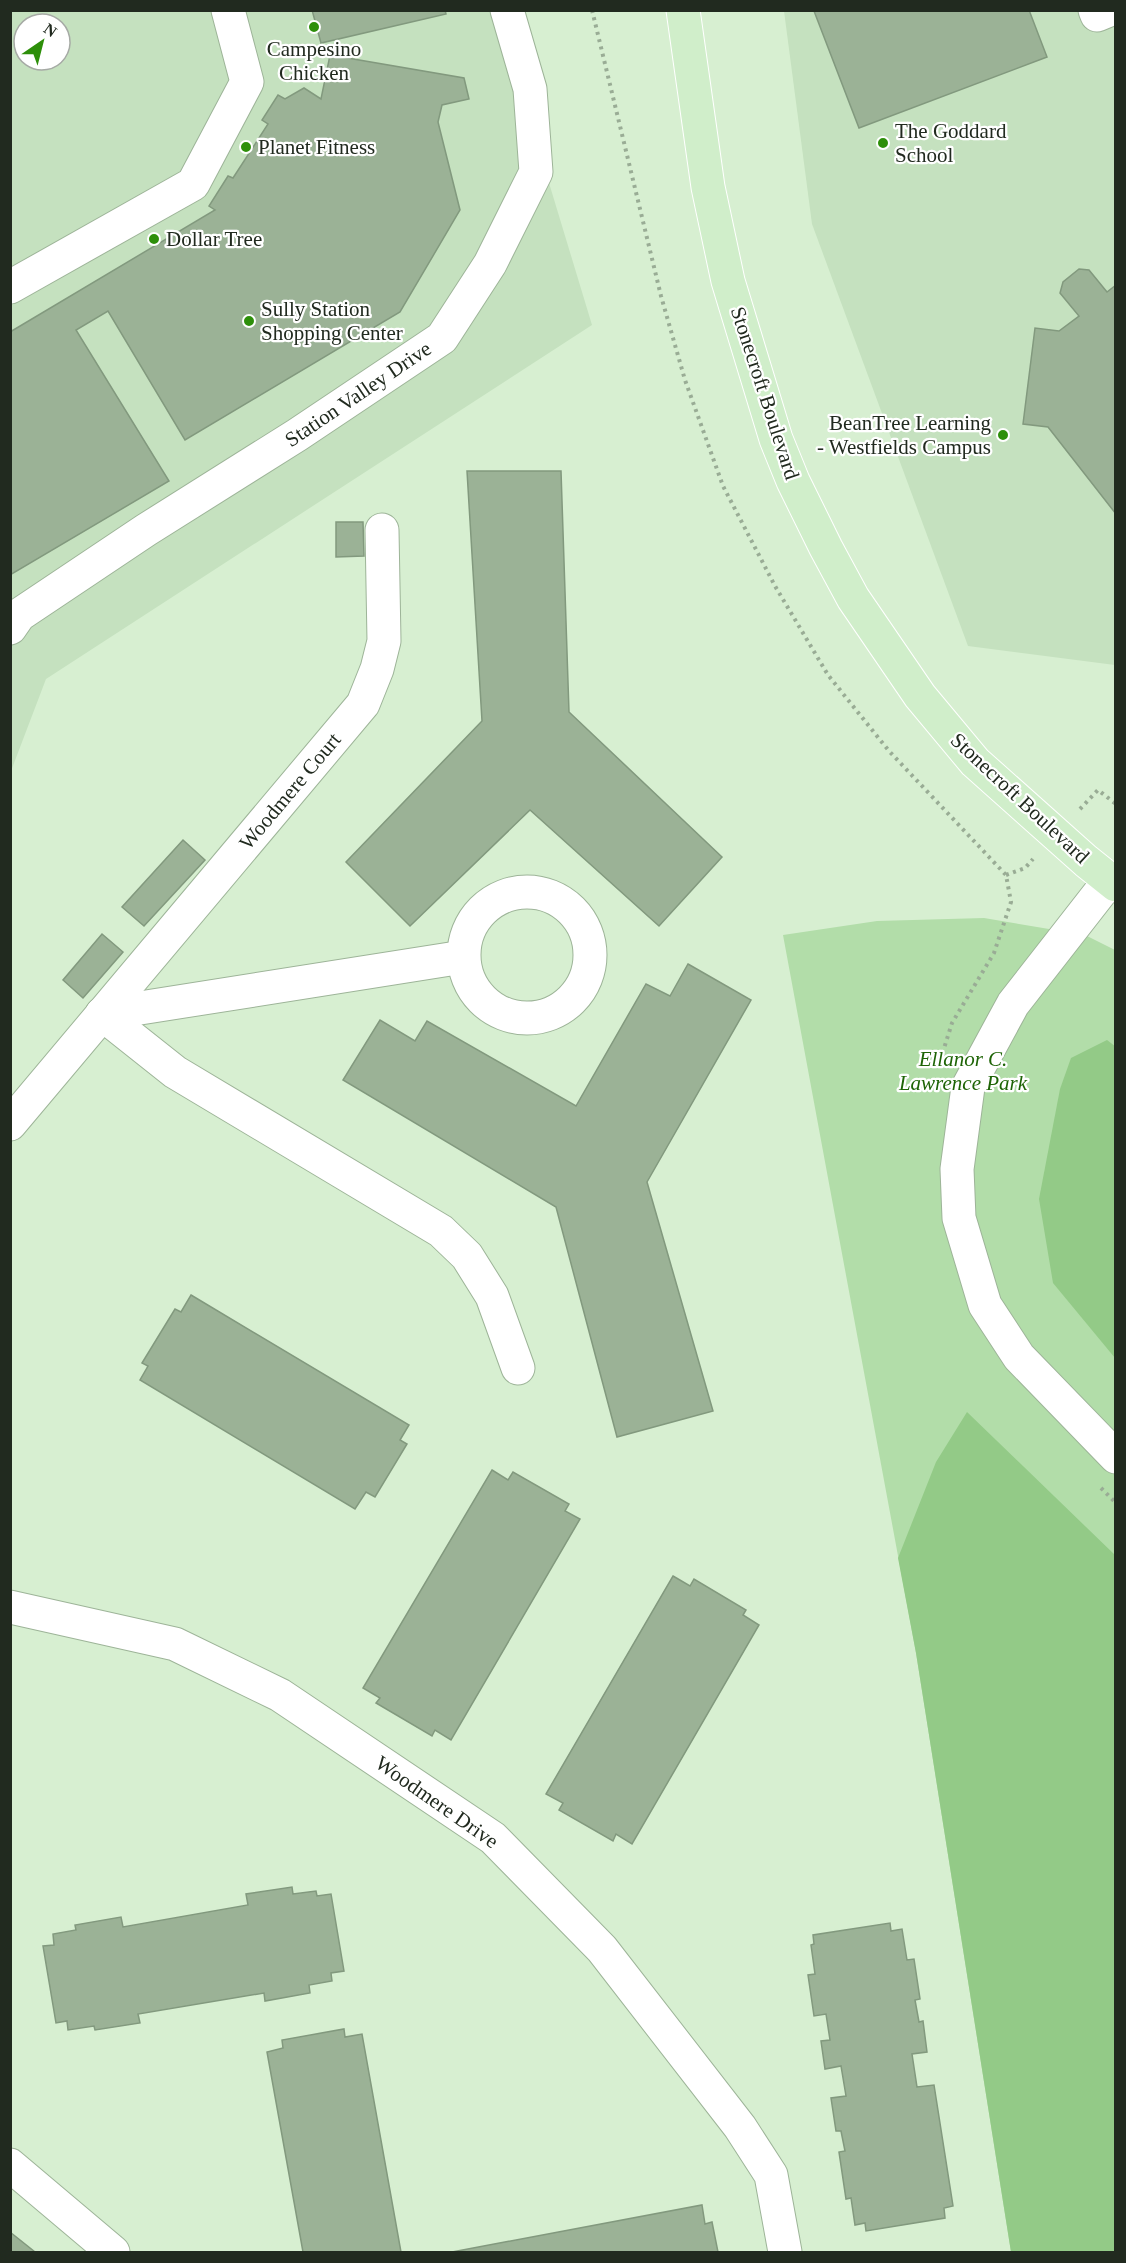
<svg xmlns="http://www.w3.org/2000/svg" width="1126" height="2263" font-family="Georgia,serif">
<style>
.built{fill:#c5e1bf;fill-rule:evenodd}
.green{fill:#b2dda9}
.forest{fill:#93ca87}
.building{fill:#9bb296;stroke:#82997e;stroke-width:1.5}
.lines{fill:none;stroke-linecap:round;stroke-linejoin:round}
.minor-casing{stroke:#9db498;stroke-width:35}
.major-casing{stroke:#fff;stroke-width:35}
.path{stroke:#99ac95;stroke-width:4;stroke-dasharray:3 4.5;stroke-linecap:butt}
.minor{stroke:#fff;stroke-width:33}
.major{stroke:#d0eeca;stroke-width:33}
.poi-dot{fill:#2d8f0a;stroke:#fff;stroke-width:2}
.labels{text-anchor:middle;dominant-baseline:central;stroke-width:4.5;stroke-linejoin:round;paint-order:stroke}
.poi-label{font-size:21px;fill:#212a1f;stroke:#fff;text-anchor:start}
.street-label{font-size:21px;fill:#212a1f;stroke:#fff}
.park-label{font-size:21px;font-style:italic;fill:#1e6406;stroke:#fff}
</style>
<rect width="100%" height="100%" fill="#d7efd1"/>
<g class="built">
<path d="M11,11H497L592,325L46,679L11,771ZM24,24H60V60H24Z"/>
<path d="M784,11H1115V665L968,646L812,224Z"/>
</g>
<path class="green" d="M984,918L1085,935L1115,950V2252H1011L916,1653L783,935L877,921Z"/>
<g class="forest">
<path d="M1107,1040L1116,1047L1115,1358L1053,1283L1039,1199L1060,1089L1071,1058Z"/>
<path d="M967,1412L1115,1555V2252H1011L916,1653L898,1558L936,1462Z"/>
</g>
<g class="building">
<path d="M312,10H445L446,14L321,43Z"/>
<path d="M1029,10L1047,57L859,128L814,11Z"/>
<path d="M330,55L464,78L469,99L442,105L438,122L460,210L400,312L185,440L108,311L76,330L169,481L10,575V332L215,210L209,206L228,176L233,178L268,124L262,120L278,95L285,99L304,88L321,99Z"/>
<path d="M1079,269L1089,270L1107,292L1116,285V514L1048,427L1023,424L1035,328L1059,331L1079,316L1060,293L1063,282Z"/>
<path d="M467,471H561L569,712L722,857L659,926L530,810L410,926L346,862L482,721Z"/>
<path d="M336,522H363L364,556L336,557Z"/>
<path d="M183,840L205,860L144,926L122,907Z"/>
<path d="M102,934L123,952L83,998L63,980Z"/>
<path d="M688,964L751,1000L647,1182L713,1411L617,1437L556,1207L343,1080L380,1020L415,1041L427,1021L576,1106L646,984L670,996Z"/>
<path d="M191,1295L409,1425L400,1440L407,1444L375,1497L366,1492L355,1509L140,1380L148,1366L142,1363L175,1309L181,1312Z"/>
<path d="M492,1470L508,1480L513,1472L569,1504L565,1511L580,1519L451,1740L435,1730L432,1736L376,1703L380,1698L363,1688Z"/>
<path d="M673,1576L690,1586L694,1579L746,1610L743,1615L759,1625L632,1844L616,1834L613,1841L559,1810L563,1803L546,1794Z"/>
<path d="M292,1887L293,1894L316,1891L317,1896L331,1894L344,1971L331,1973L332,1981L309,1985L310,1993L265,2001L264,1993L138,2014L140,2023L95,2030L94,2026L68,2030L67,2021L56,2023L43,1946L54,1945L53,1934L76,1930L75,1925L121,1917L123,1927L248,1905L246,1894Z"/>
<path d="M890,1923L891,1931L902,1929L907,1960L914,1959L920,1999L915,2000L919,2022L923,2021L927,2052L912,2054L917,2087L934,2085L953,2206L944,2208L945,2218L866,2231L865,2223L855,2225L851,2198L846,2199L839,2152L845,2151L841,2131H836L831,2098L846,2096L841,2066L825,2069L821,2041L830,2040L826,2014L814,2016L808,1975L815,1974L811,1945L814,1944L813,1935Z"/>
<path d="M344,2029L345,2037L362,2034L401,2252H303L267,2052L283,2048L282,2040Z"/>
<path d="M702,2205L705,2224L712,2222L718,2252H452Z"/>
<path d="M10,2232L35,2252H10Z"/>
</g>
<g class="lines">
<g class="minor-casing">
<g id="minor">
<path d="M1095,10L1097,15L1109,10"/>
<path d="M10,287L193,184L247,82L228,10"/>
<path d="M10,628L19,615L146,530L297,435L442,338L490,264L536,172L530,89L507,10"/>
<path d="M1109,881L1013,1004L968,1087L957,1169L959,1218L985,1305L1019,1357L1116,1457"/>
<circle cx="527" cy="955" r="63"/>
<path d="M102,1014L175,1072L441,1231L467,1256L492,1296L518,1368"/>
<path d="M102,1014L463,957"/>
<path d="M10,1124L363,704L377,669L384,641L382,530"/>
<path d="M10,1607L175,1644L280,1695L493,1838L602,1949L740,2127L771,2175L785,2252"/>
<path d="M10,2165L113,2252"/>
</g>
</g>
<g class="major-casing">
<path id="major" d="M683,10L708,187L728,281L776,439L793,481L826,548L853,598L920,696L975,762L1086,861L1116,885"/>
</g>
<g class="path">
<path d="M592,10L661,296L685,380L723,486L775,586L828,675L889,751L1006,875L1011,902L994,953L952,1023L940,1061"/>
<path d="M1080,809L1098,790L1116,804"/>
<path d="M1006,875L1025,868L1033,859"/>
<path d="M1101,1488L1116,1503"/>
</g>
<use href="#minor" class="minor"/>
<use href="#major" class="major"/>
</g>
<g class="poi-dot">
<circle cx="314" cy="27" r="6"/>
<circle cx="883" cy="143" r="6"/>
<circle cx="246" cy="147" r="6"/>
<circle cx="154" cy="239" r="6"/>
<circle cx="249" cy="321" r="6"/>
<circle cx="1003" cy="435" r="6"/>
</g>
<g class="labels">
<g class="poi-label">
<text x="314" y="49" text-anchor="middle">Campesino<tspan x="314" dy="24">Chicken</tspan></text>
<text x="895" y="131">The Goddard<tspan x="895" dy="24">School</tspan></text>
<text x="258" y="147">Planet Fitness</text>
<text x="166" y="239">Dollar Tree</text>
<text x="261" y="309">Sully Station<tspan x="261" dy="24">Shopping Center</tspan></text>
<text x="991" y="423" text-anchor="end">BeanTree Learning<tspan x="991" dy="24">- Westfields Campus</tspan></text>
</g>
<g class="street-label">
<text transform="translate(765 393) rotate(72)">Stonecroft Boulevard</text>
<text transform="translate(358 394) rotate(-34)">Station Valley Drive</text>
<text transform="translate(290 791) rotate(-50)">Woodmere Court</text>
<text transform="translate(1020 798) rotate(43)">Stonecroft Boulevard</text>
<text transform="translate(437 1802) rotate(35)">Woodmere Drive</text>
</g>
<g class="park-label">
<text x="963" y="1059">Ellanor C.<tspan x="963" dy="24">Lawrence Park</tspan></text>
</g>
</g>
<rect width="1126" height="2263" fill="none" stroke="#212a1f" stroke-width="24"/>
<g transform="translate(42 42) rotate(35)"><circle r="28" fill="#ffffff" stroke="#a6aaa5" stroke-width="1.5"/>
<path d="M0-4.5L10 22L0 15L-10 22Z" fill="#2d8f0a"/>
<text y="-9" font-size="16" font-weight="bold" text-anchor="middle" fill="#212a1f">N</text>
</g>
</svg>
